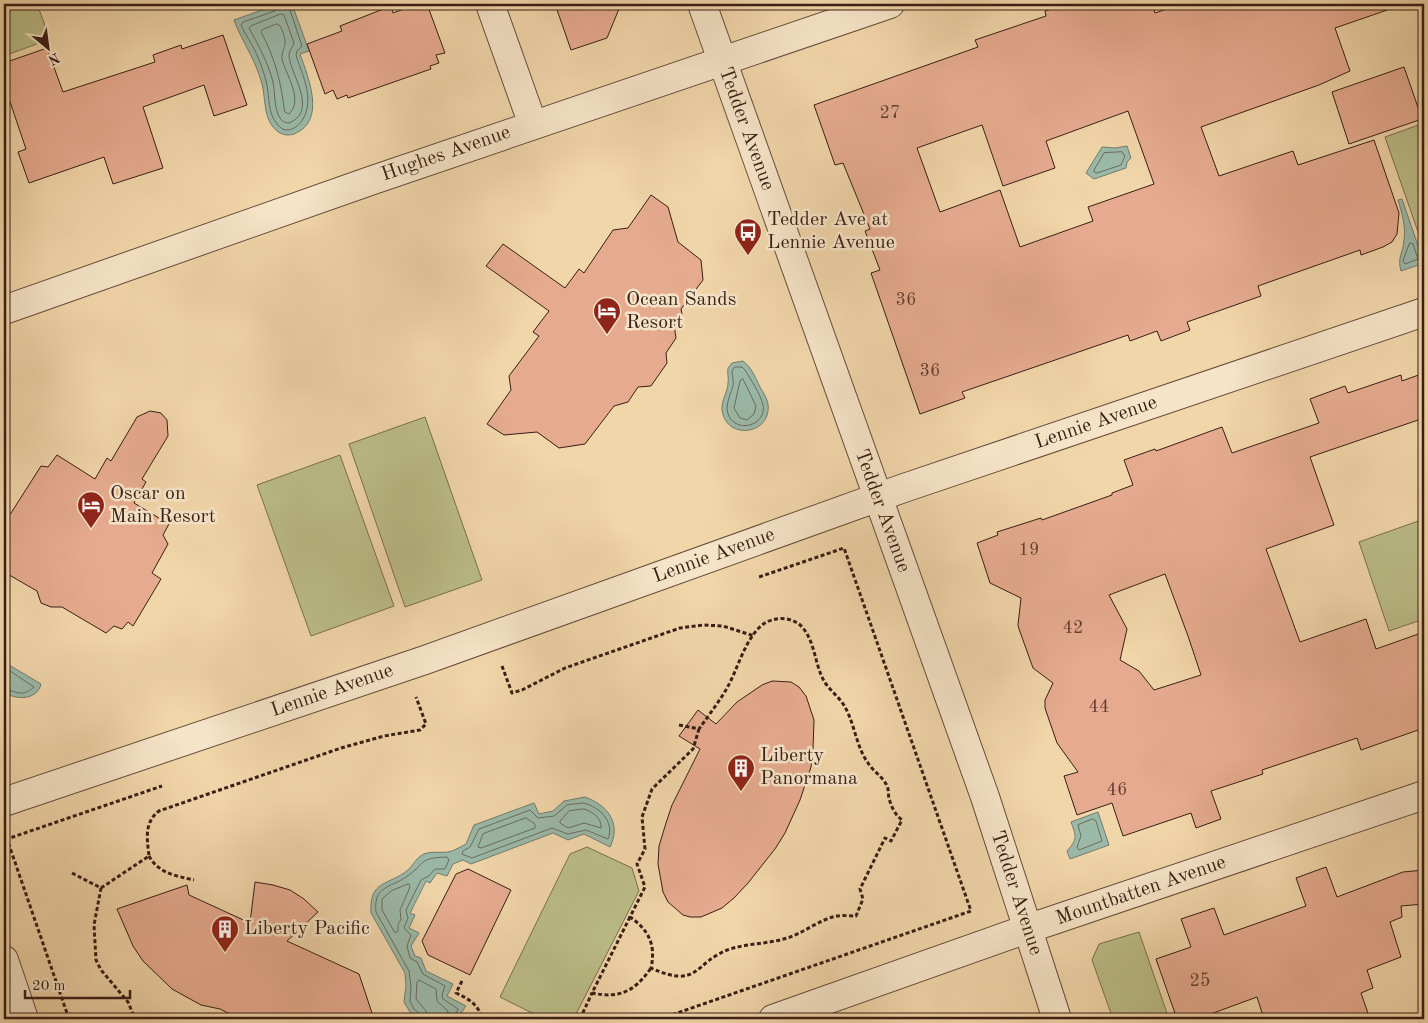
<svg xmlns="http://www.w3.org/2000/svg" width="1428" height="1023" font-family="'Old Standard TT',serif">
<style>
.green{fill:#bbbd87;stroke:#7a6e4e}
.water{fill:#9bb9a9;stroke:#737b6e}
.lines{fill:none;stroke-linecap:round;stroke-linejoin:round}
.shore{stroke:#6a6c5f;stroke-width:1}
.building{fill:#e6ab8f;stroke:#381e15;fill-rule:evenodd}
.minor-casing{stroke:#664c3a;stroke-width:30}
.path{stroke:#381e15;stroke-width:3;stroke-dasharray:4 2.5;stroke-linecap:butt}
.minor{stroke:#f6e4c8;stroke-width:28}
.labels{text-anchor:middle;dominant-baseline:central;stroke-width:5;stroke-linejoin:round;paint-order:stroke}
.number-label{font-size:18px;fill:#644134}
.street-label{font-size:20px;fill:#381e15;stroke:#f6e4c8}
.poi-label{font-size:20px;fill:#381e15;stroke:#f6e4c8;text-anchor:start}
</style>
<rect width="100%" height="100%" fill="#f1d6aa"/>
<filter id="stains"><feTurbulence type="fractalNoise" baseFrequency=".004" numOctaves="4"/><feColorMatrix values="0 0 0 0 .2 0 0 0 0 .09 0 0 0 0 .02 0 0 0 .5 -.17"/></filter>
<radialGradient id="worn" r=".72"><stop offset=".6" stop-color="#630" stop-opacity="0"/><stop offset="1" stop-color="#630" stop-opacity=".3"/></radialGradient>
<g class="green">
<path d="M4,4H37L50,39L4,56Z"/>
<path d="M1424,123V249L1385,137Z"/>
<path d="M425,417L482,580L405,607L349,444Z"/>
<path d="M340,455L394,606L311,636L257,485Z"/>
<path d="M1424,519V619L1389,631L1359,542Z"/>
<path d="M587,847L632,868L639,891L574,1018L571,1019H544L500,997L570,854Z"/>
<path d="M1139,932L1169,1019H1113L1092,960L1099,944Z"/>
</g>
<g class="water">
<path d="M279,4H292L309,51L300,54C308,77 327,121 294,134C288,136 281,135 276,130C263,118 266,100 262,84C256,60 242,42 234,20Z"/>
<path d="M1127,146L1131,158L1127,162L1126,168L1094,179L1086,173L1102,147L1115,148Z"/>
<path d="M1402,199L1424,263L1401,271C1397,257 1403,254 1404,240C1406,227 1402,213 1398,200Z"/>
<path d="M743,361C752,368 755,377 760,387C763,392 767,398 768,404C772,435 726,441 722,410C721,400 728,392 728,383C729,378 727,373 728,368L732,363Z"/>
<path d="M4,662L41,684C37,701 15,700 4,692Z"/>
<path d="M585,797C607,805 622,823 610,847L584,834L568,840L553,833L471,864L463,860L453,864L447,876L437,873L430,883L426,881L410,913L415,915L409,928L419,933L411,946L415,956L421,958L426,971L453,984L447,996L466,1006L457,1019H419L410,1012L404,1002L406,986L405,973L371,913C369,880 388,886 408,870C413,865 417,857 424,854C432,851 440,853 448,852C454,851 460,847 466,844L474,825L534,803L539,814L553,811L564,801Z"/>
<path d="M1098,812L1109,845L1070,859L1067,851C1078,839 1076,836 1071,822Z"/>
</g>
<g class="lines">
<g class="shore">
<path d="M278,4V7L275,11L243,22L241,25C244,32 248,38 252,45C258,56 263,69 266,81C270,96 267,114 278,125C282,130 287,131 292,129C297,127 301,123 303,119C315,98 302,75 296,55L297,51L302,46L288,4"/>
<path d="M281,14L284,15L294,43C293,46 290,50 289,54C288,71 320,111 289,123C283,123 280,119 278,114C274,104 275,92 273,82C268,63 259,46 249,28L251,26Z"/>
<path d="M277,24L280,26C282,30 285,36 285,41C286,47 281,52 282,59C286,75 304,100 289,114L285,112L284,108C281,81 274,56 261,32L262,30Z"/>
<path d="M1122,152L1125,156L1121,165L1097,173L1094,172V170L1104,153Z"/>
<path d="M1410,243L1413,244L1418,259L1405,264L1403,261Z"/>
<path d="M735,367H742L745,370C751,380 760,393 763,405C767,428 730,435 727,409C727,401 731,393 733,386C734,381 732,376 732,371Z"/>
<path d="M743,379L756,406L754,414L747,420L740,418L734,408L740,381Z"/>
<path d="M4,667L34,687C22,698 16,691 4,689"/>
<path d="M584,803C599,807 615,821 608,839L586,830L568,834L552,828L472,858L462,854L463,851L470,847L479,829L530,810L538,818L554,816L567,805Z"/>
<path d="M584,809C593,812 602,818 601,828L584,823L568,828L560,823V821L569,811Z"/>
<path d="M526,818L535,824V828L481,848L478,847L483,834Z"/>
<path d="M1093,819L1096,821L1102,841L1079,850L1077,847L1081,836L1078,825Z"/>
<path d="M409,884L410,887L400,910L401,919L398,925V931L395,933L382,910V899L391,891Z"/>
<path d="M422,1019L421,1015L414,1009L410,1001L411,986L409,971L376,912C373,886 390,888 406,877C427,863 417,858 447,857L449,860L445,869H435L429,876L421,880L406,910L408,918L404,928L411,935L407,946L410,958L417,962L423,974L445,986L442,995L443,999L458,1009L454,1019"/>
<path d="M428,1019L426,1011L416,999L417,982L419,980L436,989L437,1001L448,1011L447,1019"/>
</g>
</g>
<g class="building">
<path d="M417,4H427L445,53L436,55L439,63L430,66L431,69L348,98L347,95L337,99L333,90L325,94L307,44L342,31L340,26L391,6L393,13Z"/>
<path d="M555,4H621L607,38L571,50Z"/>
<path d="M1067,4H1152L1155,13L1181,4H1392L1393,8L1335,28L1350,71L1319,85L1201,127L1219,176L1293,151L1298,165L1374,140L1399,213L1397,234L1392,242L1383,247L1361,255L1360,250L1258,286L1261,296L1187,322L1190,330L1161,341L1157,331L1130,341L1128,335L962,392L965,398L920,414L871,273L880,270L865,231L870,229L843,163L835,165L814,105L978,47L975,40L1046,16L1045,11ZM1128,111L1154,184L1088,207L1093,221L1020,247L1000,190L940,212L917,148L982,125L1003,186L1055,168L1046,141Z"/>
<path d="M223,35L247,105L214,116L204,85L143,107L163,168L113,184L104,157L29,183L18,152L26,149L4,84V63L47,48L63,92L155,62L153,55L181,45L182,49Z"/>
<path d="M1404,67L1422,119L1349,144L1332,92Z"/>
<path d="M651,195L668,207L678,242L701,260L703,280L681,309L682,314L674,325L676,338L666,353L667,363L651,386L638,387L628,402L614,406L585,444L559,448L537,432L504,435L487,424L511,390L509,376L539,336L533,332L549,311L486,266L503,244L565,288L579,269L584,273L613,230L628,228Z"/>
<path d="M1424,373V418L1310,457L1334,525L1266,549L1300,642L1366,619L1376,649L1424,632V728L1361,750L1357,738L1262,770L1263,774L1211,791L1221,819L1196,828L1191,813L1123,836L1112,803L1077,815L1064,776L1078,772L1057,743L1045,708V700L1053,683L1033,668L1019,629L1018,625L1021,598L990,583L977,543L998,535L997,532L1041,518L1042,520L1112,495V493L1133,485L1124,460L1155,449L1156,451L1222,427L1232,453L1319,423L1310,399L1345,386L1348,393L1401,375L1402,381ZM1165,574L1188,636L1201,675L1154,690L1139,671L1120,660L1127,629L1109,595Z"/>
<path d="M150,411L161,413L167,420L168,436L142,479L146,482L134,503L169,524L163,535L168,544L152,573L161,579L133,626L128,622L122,629L114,626L106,633L62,607H51L41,603L37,591L4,572V524L41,466L48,467L57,455L95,479L107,458L111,461L137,417Z"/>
<path d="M772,681L791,682L799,687L806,696L814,720L813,749L811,767L800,800L785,833L775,849L748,883L734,898L722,908L701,917H690L683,915L668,902L663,892L658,864L659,846L666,823L672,805L700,749L679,736L698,710L716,724L737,702L762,685Z"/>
<path d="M1326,867L1337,897L1403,872L1424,870V904L1401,906L1402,917L1390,922L1401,957L1367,970L1373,988L1361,993L1370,1019H1264L1257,997L1197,1019H1177L1156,959L1191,947L1181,919L1214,908L1224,935L1306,906L1296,878Z"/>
<path d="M468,869L511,890L470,975L428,955L422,941L456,874Z"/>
<path d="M255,882L273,885L290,890L304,899L318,912L287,941L359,974L374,1019H240L220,1009L201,1005L172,989L143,961L133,946L117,909L187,885L189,895L250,923Z"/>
</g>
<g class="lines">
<g class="minor-casing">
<g id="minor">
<path d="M490,4L533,125"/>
<path d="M702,4L985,797L1057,1019"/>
<path d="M4,310L370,181L890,4"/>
<path d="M4,802L425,660L904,488L1424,312"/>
<path d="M4,960L24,1019"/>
<path d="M773,1019L1027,929L1424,795"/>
</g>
</g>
<g class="path">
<path d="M502,666L512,693L522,690L565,668L680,628L703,625L723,626L754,636"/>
<path d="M679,725L699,729C708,716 719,702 727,688C738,669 746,635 765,623C777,616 794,617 803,628C814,641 815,662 822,677C827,689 839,696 845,707C855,725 856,746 868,763C873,771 884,778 887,786C889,790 888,794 889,798C891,806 895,815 902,820L891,841L885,838L860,889L863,899L856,916C850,916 843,915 837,916C820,919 804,933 787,938C769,944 749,943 730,949C693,962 700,990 651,968C656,945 649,930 630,917L645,887L637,864L645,849L642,817L652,789L693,749L699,729"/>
<path d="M149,856C158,873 176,876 194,880"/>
<path d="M72,873L101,888L94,925L96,960L101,970L128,1002L135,1019"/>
<path d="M101,888L149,856C147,839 144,822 159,811L341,748L384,736L420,730L426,724L416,697"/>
<path d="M630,917L592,993C620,999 635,991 651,968"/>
<path d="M462,981L456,993C469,999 479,1005 482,1019"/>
<path d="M69,1019L7,839L162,786"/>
<path d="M580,1019L592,993"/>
<path d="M660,1019L971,911L844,548L759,577"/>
</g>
<use href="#minor" class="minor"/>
</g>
<defs>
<g id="bus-pin" transform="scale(1.4375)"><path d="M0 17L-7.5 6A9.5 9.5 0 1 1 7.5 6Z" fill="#8f2418" stroke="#f6e4c8"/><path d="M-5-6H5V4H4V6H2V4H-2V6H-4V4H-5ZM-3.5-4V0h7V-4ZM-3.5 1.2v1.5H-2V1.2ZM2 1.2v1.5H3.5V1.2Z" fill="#fff"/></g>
<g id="hotel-pin" transform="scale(1.4375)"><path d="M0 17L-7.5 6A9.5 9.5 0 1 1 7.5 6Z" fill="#8f2418" stroke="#f6e4c8"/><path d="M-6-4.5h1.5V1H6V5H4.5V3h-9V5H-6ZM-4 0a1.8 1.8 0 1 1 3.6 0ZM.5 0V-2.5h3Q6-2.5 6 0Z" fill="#fff"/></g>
<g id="building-pin" transform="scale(1.4375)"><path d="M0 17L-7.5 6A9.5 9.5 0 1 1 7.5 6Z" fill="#8f2418" stroke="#f6e4c8"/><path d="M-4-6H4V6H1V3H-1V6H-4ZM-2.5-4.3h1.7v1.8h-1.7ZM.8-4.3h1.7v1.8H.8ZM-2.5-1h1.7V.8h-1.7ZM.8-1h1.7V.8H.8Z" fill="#fff"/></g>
</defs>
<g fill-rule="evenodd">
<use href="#bus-pin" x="748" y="232"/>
<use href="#hotel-pin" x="607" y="311"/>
<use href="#hotel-pin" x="91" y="505"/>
<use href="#building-pin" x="741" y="768"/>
<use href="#building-pin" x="225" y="929"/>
</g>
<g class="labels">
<g class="number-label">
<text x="890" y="113">27</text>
<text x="906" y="300">36</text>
<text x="930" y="371">36</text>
<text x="1029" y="550">19</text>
<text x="1073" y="628">42</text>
<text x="1099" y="707">44</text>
<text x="1117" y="790">46</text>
<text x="1200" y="981">25</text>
</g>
<g class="street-label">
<text transform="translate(746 129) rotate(70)">Tedder Avenue</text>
<text transform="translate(446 154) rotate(-19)">Hughes Avenue</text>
<text transform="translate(1096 423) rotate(-19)">Lennie Avenue</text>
<text transform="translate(882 511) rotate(70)">Tedder Avenue</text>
<text transform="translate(714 556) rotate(-20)">Lennie Avenue</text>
<text transform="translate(332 691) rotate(-19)">Lennie Avenue</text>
<text transform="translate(1141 891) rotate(-19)">Mountbatten Avenue</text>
<text transform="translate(1016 893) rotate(72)">Tedder Avenue</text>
</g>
<g class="poi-label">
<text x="767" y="220">Tedder Ave at<tspan x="767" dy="23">Lennie Avenue</tspan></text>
<text x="626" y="300">Ocean Sands<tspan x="626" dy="23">Resort</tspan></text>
<text x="110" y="494">Oscar on<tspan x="110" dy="23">Main Resort</tspan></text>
<text x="760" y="756">Liberty<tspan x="760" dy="23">Panormana</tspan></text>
<text x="244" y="929">Liberty Pacific</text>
</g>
</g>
<rect width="1428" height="1023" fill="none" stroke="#f1d6aa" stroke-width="20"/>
<rect x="5" y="5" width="1418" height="1013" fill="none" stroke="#381e15" stroke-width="2.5"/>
<rect x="10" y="10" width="1408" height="1003" fill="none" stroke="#381e15"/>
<g transform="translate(48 48) rotate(151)" stroke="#f6e4c8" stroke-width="4" paint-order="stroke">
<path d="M0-4L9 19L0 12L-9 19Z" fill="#381e15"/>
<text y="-8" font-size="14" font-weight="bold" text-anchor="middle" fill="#381e15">N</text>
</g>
<path d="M25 990v8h105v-8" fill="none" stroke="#381e15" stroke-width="2.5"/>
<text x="32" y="990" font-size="15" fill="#381e15" stroke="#f6e4c8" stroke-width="4" paint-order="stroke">20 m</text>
<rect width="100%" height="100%" filter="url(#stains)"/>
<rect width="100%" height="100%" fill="url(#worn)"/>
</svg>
